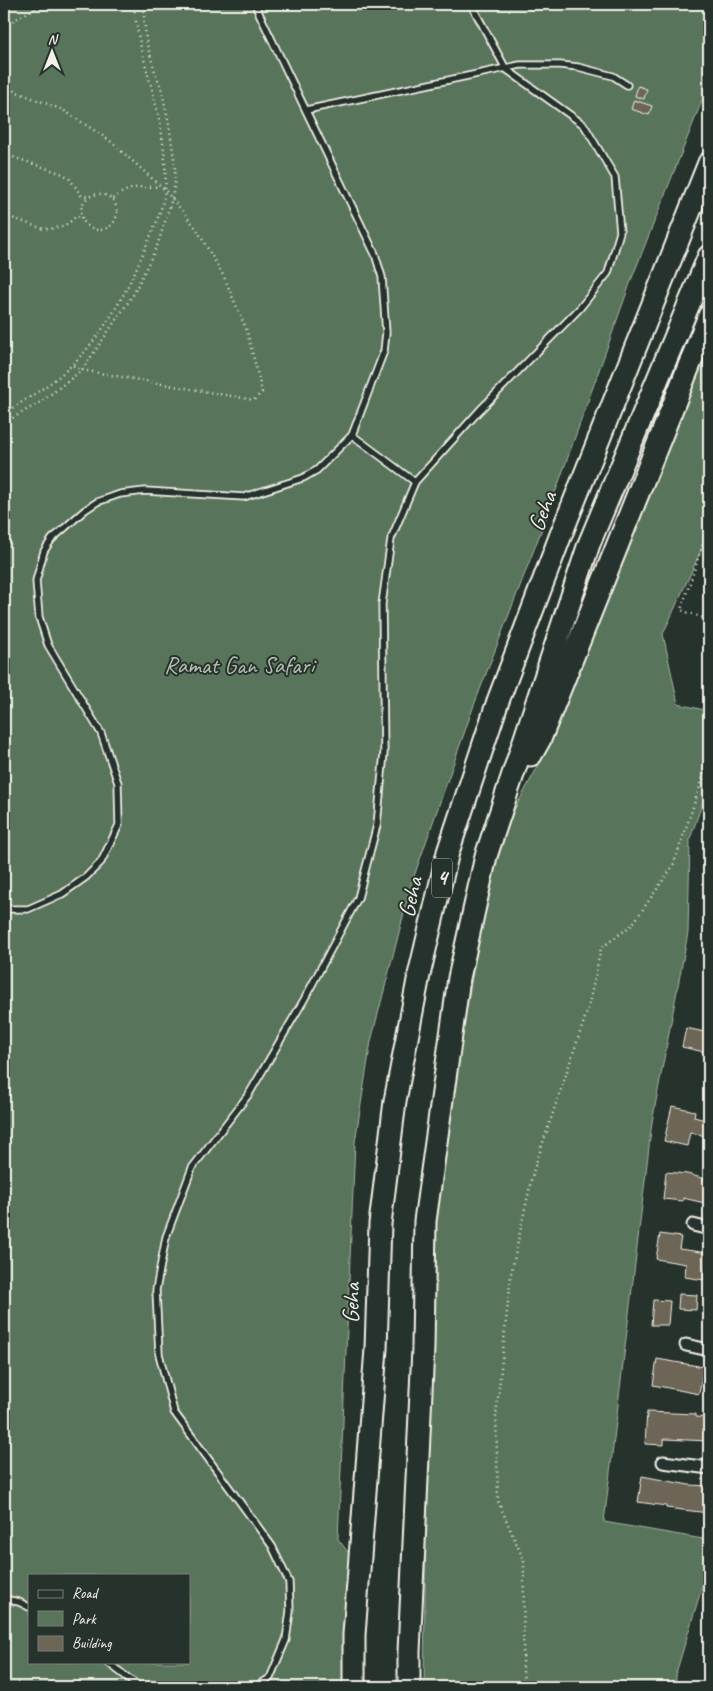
<svg xmlns="http://www.w3.org/2000/svg" width="713" height="1691" font-family="Caveat,sans-serif">
<style>
.green{fill:#58755c;stroke:#a6b3a2;fill-rule:evenodd}
.building{fill:#6d6556;stroke:#f4f1e8}
.lines{fill:none;stroke-linecap:round;stroke-linejoin:round}
.lane-casing{stroke:#f4f1e8;stroke-width:9}
.street-casing{stroke:#f4f1e8;stroke-width:15}
.highway-casing{stroke:#f4f1e8;stroke-width:25}
.path{stroke:#f4f1e8;stroke-width:2.5;stroke-dasharray:1 4;stroke-linecap:butt}
.lane{stroke:#26332d;stroke-width:5.5}
.street{stroke:#26332d;stroke-width:11}
.highway{stroke:#26332d;stroke-width:21}
.labels{text-anchor:middle;dominant-baseline:central;stroke-width:4;stroke-linejoin:round;paint-order:stroke}
.shield{fill:#26332d;stroke:#b6b8b0;stroke-width:1}
.shield-label{font-size:22px;font-weight:bold;fill:#f4f1e8}
.street-label{font-size:24px;fill:#f4f1e8;stroke:#26332d}
.park-label{font-size:24px;fill:#b6bfb0;stroke:#26332d}
</style>
<rect width="100%" height="100%" fill="#26332d"/>
<filter id="ink" filterUnits="userSpaceOnUse"><feTurbulence type="fractalNoise" baseFrequency=".02" numOctaves="2"/><feDisplacementMap in="SourceGraphic" scale="10" xChannelSelector="R" yChannelSelector="G"/><feConvolveMatrix kernelMatrix="1 2 1 2 8 2 1 2 1" color-interpolation-filters="sRGB"/></filter>
<g filter="url(#ink)">
<g class="green">
<path d="M4,4H709V83L632,278L545,521L474,705L412,882L371,1041L355,1142L338,1539L351,1556L344,1687H4ZM29,1575H189V1662H29Z"/>
<path d="M709,345V533L663,634L678,704L709,711V784L690,839L688,933L652,1122L604,1522L709,1540V1564L676,1673V1687H424L427,1397L435,1195L489,878L513,812L550,744Z"/>
</g>
<g class="building">
<path d="M638,86L647,89L644,99L635,96Z"/>
<path d="M634,100L652,106L649,115L631,109Z"/>
<path d="M686,1028L709,1033V1053L682,1047Z"/>
<path d="M672,1106L695,1111L694,1117L709,1121V1137L690,1132L687,1146L664,1141Z"/>
<path d="M666,1172L687,1174L709,1180V1204L683,1198V1201L663,1199Z"/>
<path d="M660,1234L681,1237L679,1249L708,1253L704,1280L685,1277L686,1264L656,1259Z"/>
<path d="M679,1294L697,1295L696,1310L678,1309Z"/>
<path d="M653,1300L670,1301L668,1325H651Z"/>
<path d="M657,1359L704,1367L699,1394L653,1385Z"/>
<path d="M647,1412L696,1414V1417L709,1418V1441L664,1439V1445L645,1444Z"/>
<path d="M642,1476L689,1485L709,1486V1513L666,1508V1506L638,1502Z"/>
</g>
<g class="lines">
<g class="lane-casing">
<g id="lane">
<path d="M306,110L520,65H560L578,67L613,76L627,85"/>
<path d="M352,435L415,482"/>
<path d="M4,909H28L62,894L86,877L101,862L119,825L118,783L101,733L48,645L39,617L36,581L44,551L52,539L85,510L97,502L120,494L145,491L244,497L303,478L317,470L352,435L384,351L386,333L382,277L375,254L257,9L256,4"/>
<path d="M4,1599L19,1602L29,1607"/>
<path d="M107,1662L140,1687"/>
<path d="M255,1687L270,1678L286,1640L290,1611L289,1582L272,1546L174,1412L159,1354L156,1290L166,1237L192,1168L249,1094L305,998L358,898L377,825L384,753L382,604L391,539L415,482L479,411L580,308L608,273L620,232L615,177L584,125L506,69L471,4"/>
</g>
</g>
<g class="street-casing">
<g id="street">
<path d="M693,1225L709,1229"/>
<path d="M686,1345L709,1350"/>
<path d="M663,1462L709,1468"/>
</g>
</g>
<g class="highway-casing">
<g id="highway">
<path d="M531,755L540,739L709,316"/>
<path d="M354,1687V1635L376,1349L380,1224L395,1101L419,975L448,852L498,701L560,537L709,163"/>
<path d="M409,1687V1652L423,1348L425,1221L459,978L486,856L589,544L709,256"/>
</g>
</g>
<g class="path">
<path d="M4,14L5,4"/>
<path d="M4,26L42,4"/>
<path d="M4,87L63,110L109,140L165,190L196,228L224,277L247,331L262,392L254,400L82,370L72,365"/>
<path d="M4,154L63,174L69,178L81,195L88,197"/>
<circle cx="99" cy="212" r="18"/>
<path d="M113,199C126,187 142,186 159,187"/>
<path d="M4,215L43,229C56,229 68,226 76,216L82,217"/>
<path d="M4,413C27,399 52,384 72,365C104,334 127,292 144,251C152,232 163,210 165,190C167,172 164,147 161,129C154,87 137,47 134,4"/>
<path d="M4,423L42,401L82,370L133,295L157,246L164,225L172,198L175,182V165L169,124L161,87L156,75L146,41L143,4"/>
<path d="M709,526L681,610L709,620"/>
<path d="M525,1687L523,1673L524,1561L498,1501L496,1416L511,1274L533,1172L588,1009L601,948L632,925L673,866L709,760"/>
</g>
<use href="#lane" class="lane"/>
<use href="#street" class="street"/>
<use href="#highway" class="highway"/>
</g>
</g>
<g class="labels">
<rect class="shield" x="432" y="858.5" width="20" height="39" rx="4"/>
<g class="shield-label">
<text x="442" y="878">4</text>
</g>
<g class="street-label">
<text transform="translate(542 511) rotate(-68)">Geha</text>
<text transform="translate(410 897) rotate(-77)">Geha</text>
<text transform="translate(351 1303) rotate(-88)">Geha</text>
</g>
<g class="park-label">
<text x="239" y="665">Ramat Gan Safari</text>
</g>
</g>
<rect width="713" height="1691" fill="none" stroke="#26332d" stroke-width="20"/>
<rect x="10" y="10" width="693" height="1671" fill="none" stroke="#f4f1e8" stroke-width="2" filter="url(#ink)"/>
<rect x="28" y="1574" width="162" height="90" fill="#26332d" stroke="#787f78"/>
<rect x="38" y="1590" width="25" height="8" fill="#26332d" stroke="#787f78"/>
<text x="72" y="1598" font-size="15" fill="#f4f1e8">Road</text>
<rect x="38" y="1611" width="25" height="15" fill="#58755c" stroke="#787f78"/>
<text x="72" y="1624" font-size="15" fill="#f4f1e8">Park</text>
<rect x="38" y="1636" width="25" height="15" fill="#6d6556" stroke="#787f78"/>
<text x="72" y="1648" font-size="15" fill="#f4f1e8">Building</text>
<g transform="translate(52 52)" stroke="#26332d" stroke-width="4" paint-order="stroke">
<path d="M0-4L9 19L0 12L-9 19Z" fill="#f4f1e8"/>
<text y="-8" font-size="14" font-weight="bold" text-anchor="middle" fill="#f4f1e8">N</text>
</g>
</svg>
